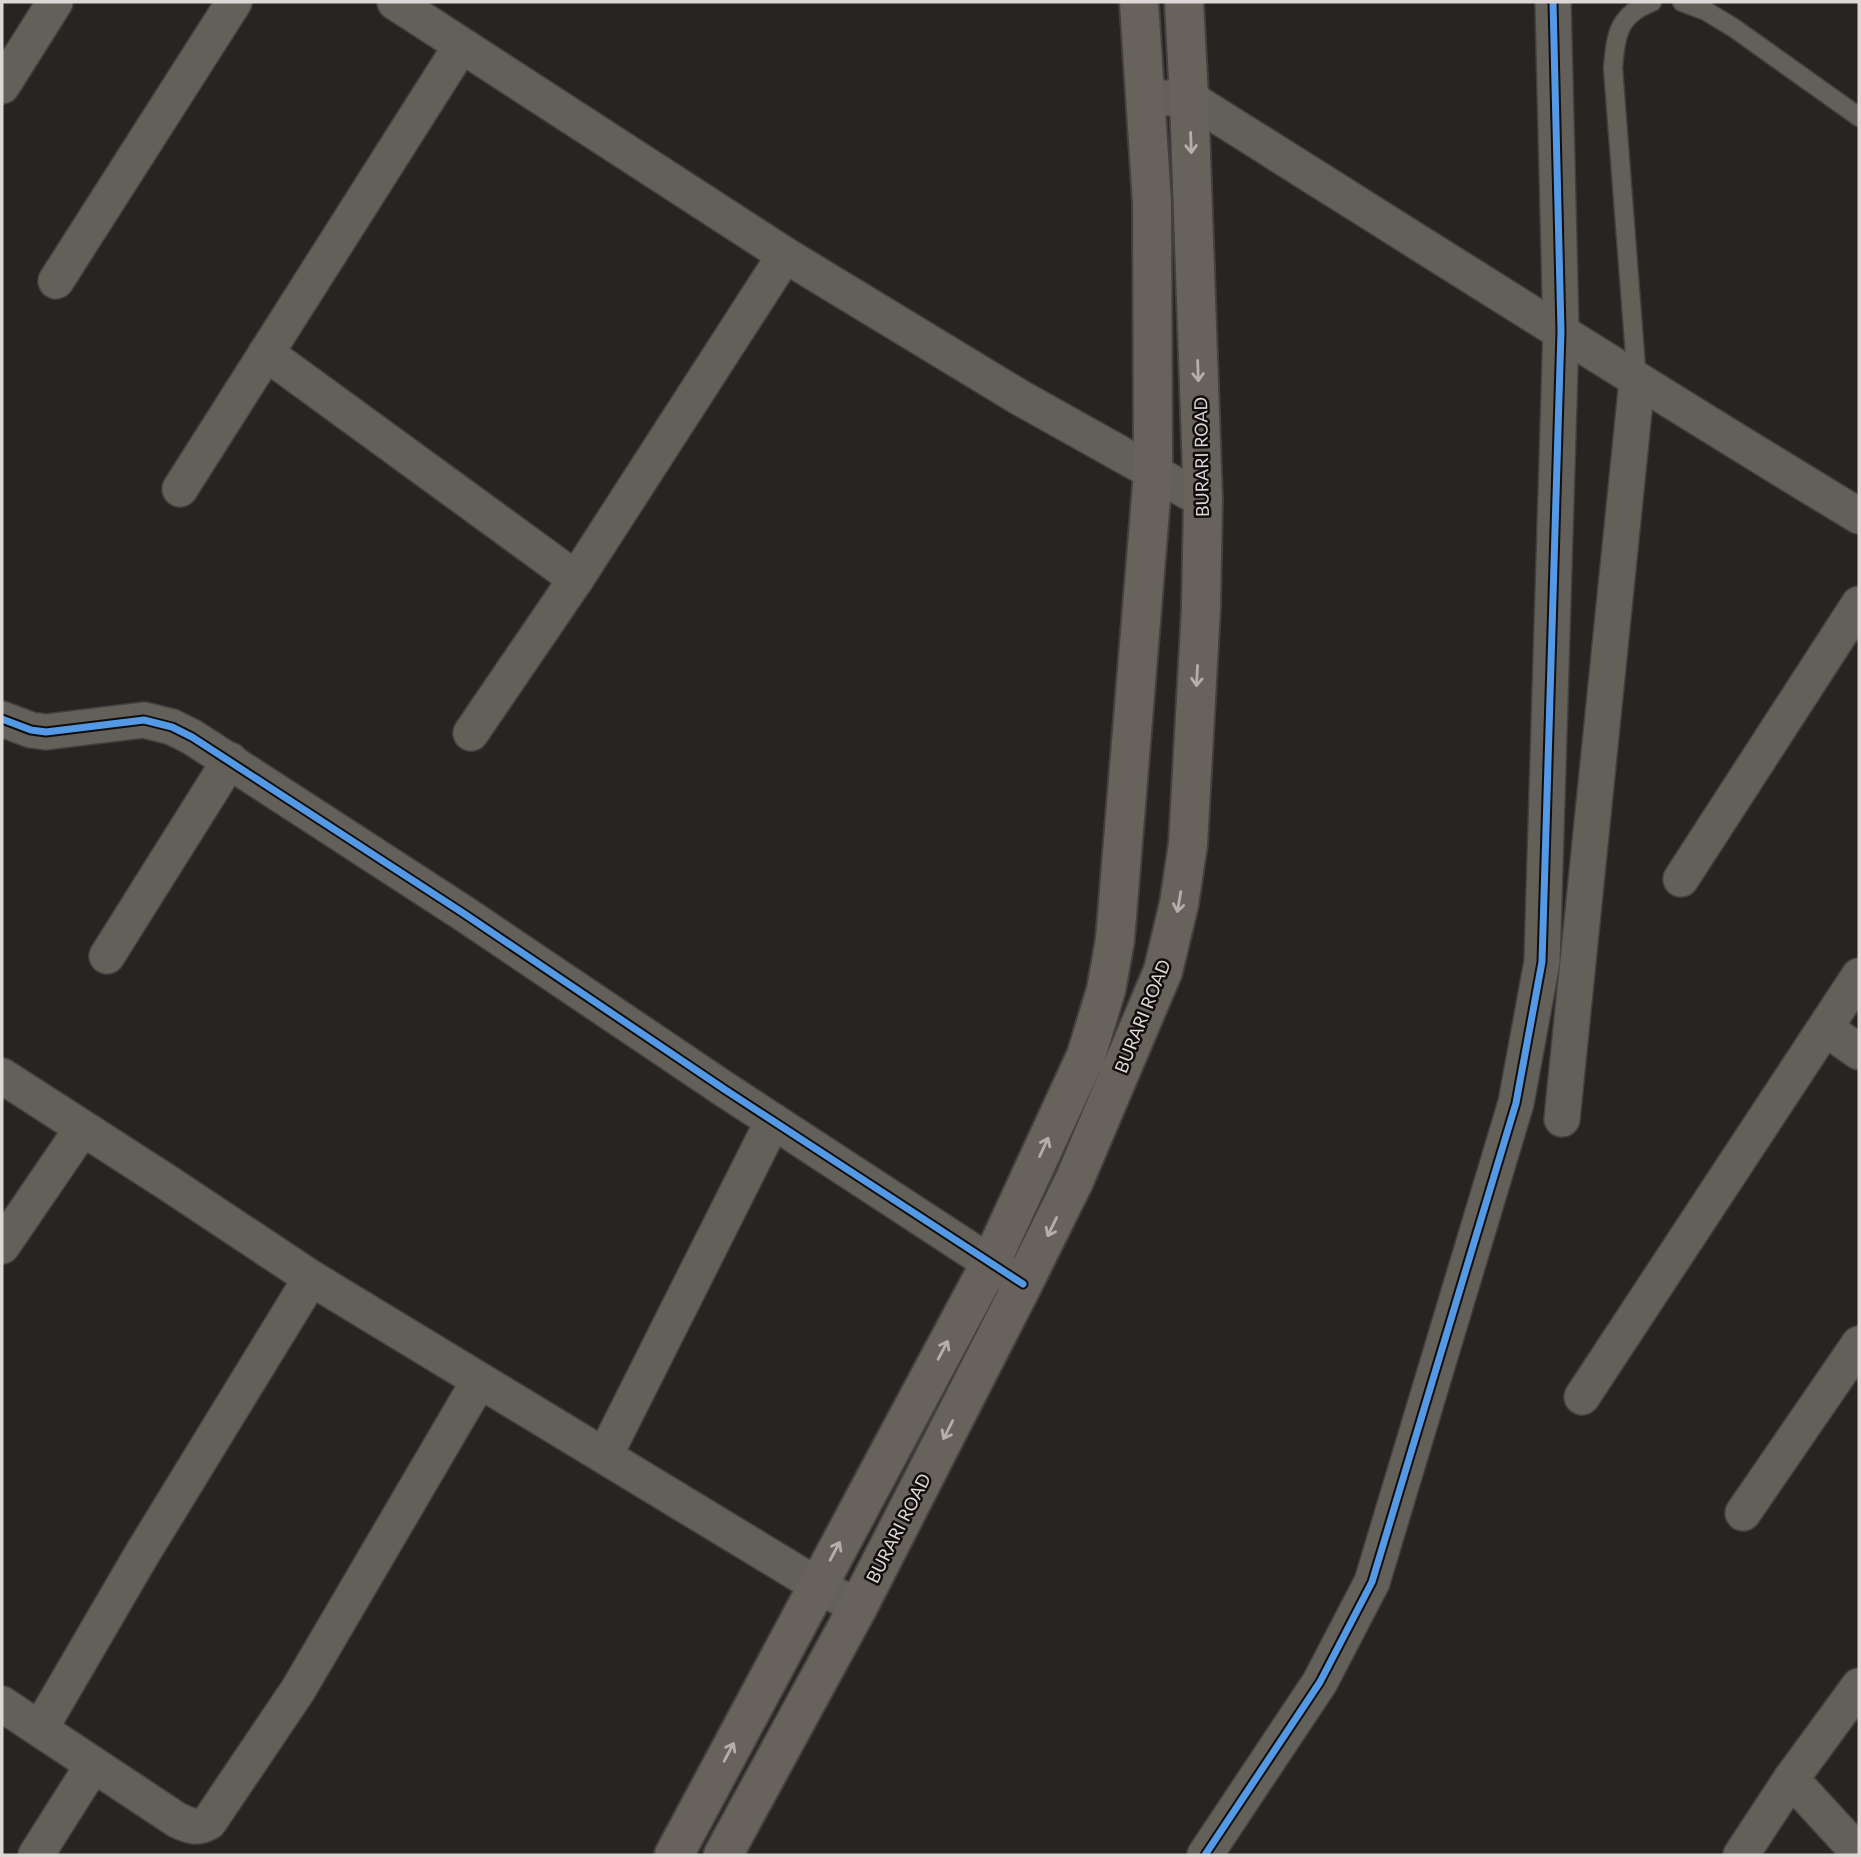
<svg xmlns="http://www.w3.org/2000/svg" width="1861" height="1857" font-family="Lato,sans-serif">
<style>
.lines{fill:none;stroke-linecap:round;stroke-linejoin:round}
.service-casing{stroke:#434140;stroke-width:21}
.minor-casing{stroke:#434140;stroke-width:38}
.secondary-casing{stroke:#434140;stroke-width:42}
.service{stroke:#63605a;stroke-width:18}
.minor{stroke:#63605a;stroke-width:35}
.secondary{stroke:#67635c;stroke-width:38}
.cycleway-casing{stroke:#100d0c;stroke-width:11}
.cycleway{stroke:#5399e6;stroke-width:7}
.oneway{stroke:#b4afab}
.labels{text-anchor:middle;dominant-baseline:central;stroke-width:5;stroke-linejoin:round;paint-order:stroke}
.street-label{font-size:18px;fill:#ddd8d6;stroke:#100d0c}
</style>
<rect width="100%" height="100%" fill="#272422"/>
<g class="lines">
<g class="service-casing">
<g id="service">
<path d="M1682,2L1706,11L1734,28L1859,117"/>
<path d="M1637,381L1613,68C1616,34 1618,15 1652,2"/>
</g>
</g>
<g class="minor-casing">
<g id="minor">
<path d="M395,2L785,255L1019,397L1203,500"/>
<path d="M2,86L55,2"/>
<path d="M1145,98H1189C1412,238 1634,380 1859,516"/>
<path d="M56,281L234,2"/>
<path d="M266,353L576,579"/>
<path d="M180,489L461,46"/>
<path d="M2,719L31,730L46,732L144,720L172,727L192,737L463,913L724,1089L1013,1278"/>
<path d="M471,733L576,579L785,255"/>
<path d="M1681,879L1859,604"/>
<path d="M107,956L230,760"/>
<path d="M1825,1028L1859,1052"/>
<path d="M2,1076L168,1183L311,1278L817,1585L858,1607"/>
<path d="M1562,1119L1637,381"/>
<path d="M2,1246L82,1129"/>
<path d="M1582,1397L1859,976"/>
<path d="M605,1455L773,1121"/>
<path d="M1743,1513L1859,1344"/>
<path d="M2,1704L177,1820C190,1826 197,1829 209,1822L298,1690L479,1381"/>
<path d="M40,1729L142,1554L311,1278"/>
<path d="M1791,1779L1859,1853"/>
<path d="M36,1855L93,1765"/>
<path d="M1205,1855L1320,1682L1372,1582L1516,1103L1542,962L1561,331L1553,2"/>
<path d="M1741,1855L1791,1779L1859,1686"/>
</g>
</g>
<g class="secondary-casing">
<g id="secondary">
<path d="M674,1855L990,1264L1086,1056L1106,990L1115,940L1153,473L1152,203L1139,2"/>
<path d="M723,1855L858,1607L1023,1284L1074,1181L1163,971L1179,904L1188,844L1201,608L1203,500L1189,98L1184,2"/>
</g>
</g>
<use href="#service" class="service"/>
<use href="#minor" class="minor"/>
<use href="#secondary" class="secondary"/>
<g class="cycleway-casing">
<g id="cycleway">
<path d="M2,719L31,730L46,732L144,720L172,727L192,737L463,913L724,1089L1023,1284"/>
<path d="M1205,1855L1320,1682L1372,1582L1516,1103L1542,962L1561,331L1553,2"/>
</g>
</g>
<use href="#cycleway" class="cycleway"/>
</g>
<defs><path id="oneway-shaft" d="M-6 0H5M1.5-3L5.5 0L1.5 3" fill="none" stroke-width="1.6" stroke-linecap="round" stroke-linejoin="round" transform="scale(1.75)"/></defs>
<g class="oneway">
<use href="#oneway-shaft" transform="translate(1191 143) rotate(88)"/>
<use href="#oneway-shaft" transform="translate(1198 371) rotate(88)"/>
<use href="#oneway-shaft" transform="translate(1197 676) rotate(93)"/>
<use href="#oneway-shaft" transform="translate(1179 902) rotate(100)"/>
<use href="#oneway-shaft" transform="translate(1044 1147) rotate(-65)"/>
<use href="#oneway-shaft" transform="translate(1052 1227) rotate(116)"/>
<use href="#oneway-shaft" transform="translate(943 1350) rotate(-62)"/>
<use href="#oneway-shaft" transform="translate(948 1430) rotate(117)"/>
<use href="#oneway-shaft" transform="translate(835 1551) rotate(-62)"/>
<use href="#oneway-shaft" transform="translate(729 1752) rotate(-62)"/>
</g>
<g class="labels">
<g class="street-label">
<text transform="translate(1201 457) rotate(-91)">BURARI ROAD</text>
<text transform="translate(1142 1016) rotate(-68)">BURARI ROAD</text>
<text transform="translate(898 1528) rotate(-63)">BURARI ROAD</text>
</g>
</g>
<rect width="1861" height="1857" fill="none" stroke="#ddd8d6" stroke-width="7"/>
</svg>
